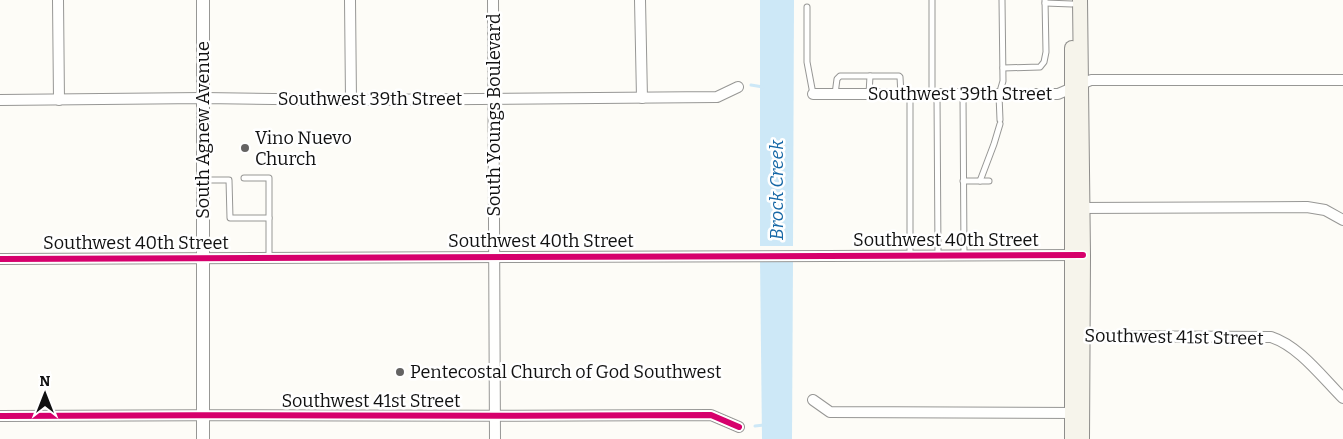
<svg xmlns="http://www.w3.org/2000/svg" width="1343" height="439" font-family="Bitter,serif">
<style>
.water{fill:#cde8f7}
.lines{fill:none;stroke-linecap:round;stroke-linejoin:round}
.stream{stroke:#cde8f7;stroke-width:3}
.service-casing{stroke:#979795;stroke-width:7}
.minor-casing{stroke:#979795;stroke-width:12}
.tertiary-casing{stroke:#979795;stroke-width:14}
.secondary-casing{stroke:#8e8d8b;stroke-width:16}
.service{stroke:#fffffe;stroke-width:5}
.minor{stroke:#fffffe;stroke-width:10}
.tertiary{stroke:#fffffe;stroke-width:12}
.secondary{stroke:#f6f4eb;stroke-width:14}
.cycleway-casing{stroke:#fff;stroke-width:9}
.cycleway{stroke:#d6006c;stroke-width:6}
.poi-dot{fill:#646362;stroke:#fff;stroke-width:2}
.labels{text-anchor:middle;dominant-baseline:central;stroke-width:5;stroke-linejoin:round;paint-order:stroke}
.street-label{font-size:18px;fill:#111;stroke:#fff}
.poi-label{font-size:18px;fill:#111;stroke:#fff;text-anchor:start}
.water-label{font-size:19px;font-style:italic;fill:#1768a6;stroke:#fff}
</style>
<rect width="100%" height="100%" fill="#fdfcf7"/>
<g class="water">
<path d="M760,0H794L793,246H760Z"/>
<path d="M760,260H793L792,439H762Z"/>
</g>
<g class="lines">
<g class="stream">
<path d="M751,85L763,87"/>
<path d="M755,426L765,425"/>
</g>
<g class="service-casing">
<g id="service">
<path d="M932,0V94"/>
<path d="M1045,3L1072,4"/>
<path d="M807,7V62L813,94"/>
<path d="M1003,68L1040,67L1044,62L1046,52L1045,0"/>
<path d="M835,94L837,79L840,76H899L900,77L901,95"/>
<path d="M869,94L870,76"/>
<path d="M910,95V255"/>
<path d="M937,95L938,255"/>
<path d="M963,95L964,255"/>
<path d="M1000,120L999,95L1003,81L1002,0"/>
<path d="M244,178H269V218"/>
<path d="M204,180H229L230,218H269V257"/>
<path d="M963,181H989"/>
<path d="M980,181L994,144L1000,124"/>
</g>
</g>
<g class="minor-casing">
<g id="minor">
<path d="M58,0L59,100"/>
<path d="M350,0L351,100"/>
<path d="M493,0L495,439"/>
<path d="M640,0L642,98"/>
<path d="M813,94H1058L1091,80H1343"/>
<path d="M0,100L203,98L351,100L717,97L738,87"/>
<path d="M1077,208L1307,207L1325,210L1343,220"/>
<path d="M0,259L1079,255"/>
<path d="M1077,336L1271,337C1299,346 1322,377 1343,398"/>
<path d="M813,400L830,412L1079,413"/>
<path d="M0,416C237,414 474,417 711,415L739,427"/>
</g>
</g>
<g class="tertiary-casing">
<path id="tertiary" d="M203,0V439"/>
</g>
<g class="secondary-casing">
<g id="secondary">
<path d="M1080,0L1083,255L1082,439"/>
<path d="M1072,48V439"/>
</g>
</g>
<use href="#service" class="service"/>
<use href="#minor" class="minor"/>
<use href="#tertiary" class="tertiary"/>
<use href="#secondary" class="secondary"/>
<g class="cycleway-casing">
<g id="cycleway">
<path d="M0,259L1083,255"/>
<path d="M0,416C237,414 474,417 711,415L739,427"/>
</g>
</g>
<use href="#cycleway" class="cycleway"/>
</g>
<g class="poi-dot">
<circle cx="245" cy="148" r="5"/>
<circle cx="400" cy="372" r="5"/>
</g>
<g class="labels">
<g class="street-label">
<text x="960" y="94">Southwest 39th Street</text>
<text x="370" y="99">Southwest 39th Street</text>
<text transform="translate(494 115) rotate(-90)">South Youngs Boulevard</text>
<text transform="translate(203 130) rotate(-90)">South Agnew Avenue</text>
<text x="946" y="240">Southwest 40th Street</text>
<text x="541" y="241">Southwest 40th Street</text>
<text x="136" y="243">Southwest 40th Street</text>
<text transform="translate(1174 337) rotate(1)">Southwest 41st Street</text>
<text x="371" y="401">Southwest 41st Street</text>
</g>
<g class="poi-label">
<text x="255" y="138">Vino Nuevo<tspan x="255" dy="21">Church</tspan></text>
<text x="410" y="372">Pentecostal Church of God Southwest</text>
</g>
<g class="water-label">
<text transform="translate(776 190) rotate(-90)">Brock Creek</text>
</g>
</g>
<g transform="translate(45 394)" stroke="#ffffff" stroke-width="4" paint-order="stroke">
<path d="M0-4L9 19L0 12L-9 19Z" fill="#111111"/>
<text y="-8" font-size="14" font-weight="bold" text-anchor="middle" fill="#111111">N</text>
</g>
</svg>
